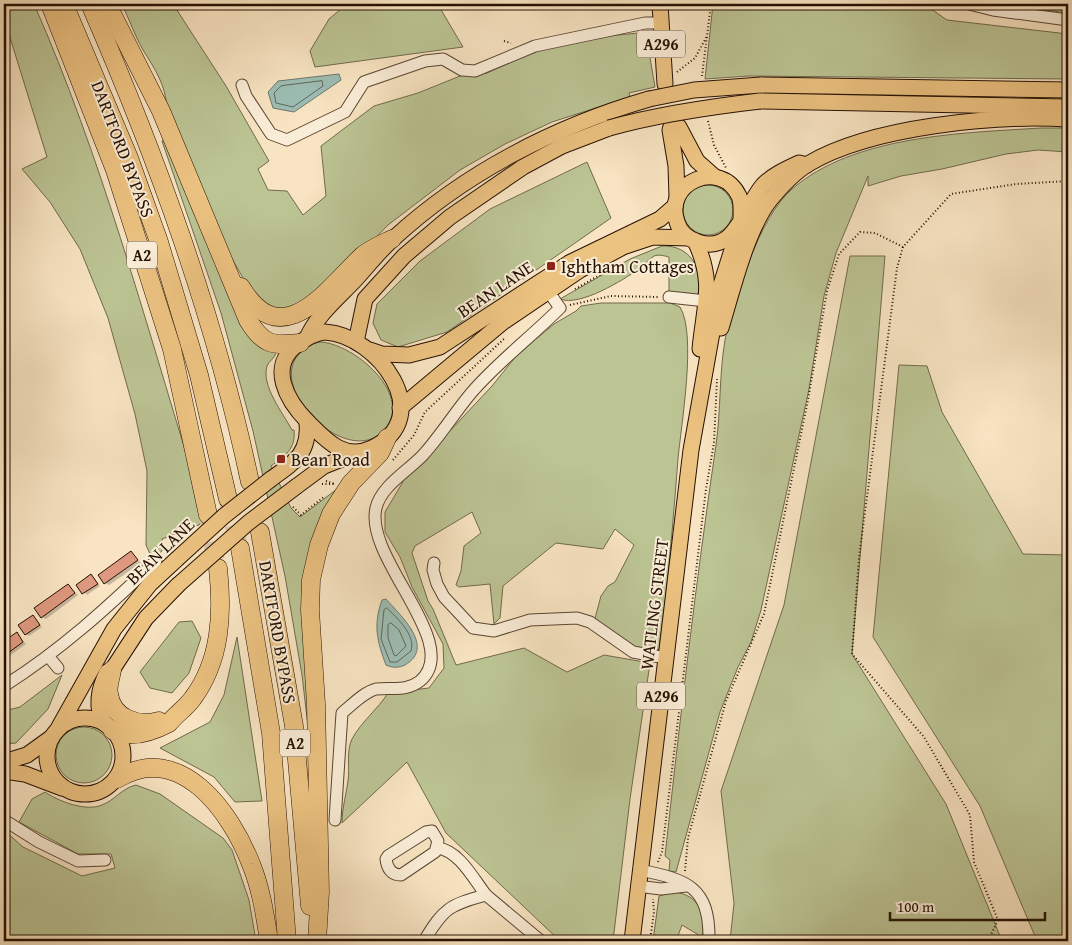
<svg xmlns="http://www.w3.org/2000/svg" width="1072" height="945" font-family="'Gentium Book Plus',serif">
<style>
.green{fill:#bcc494;stroke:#706a4b}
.water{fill:#9dbeb4;stroke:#6d786d}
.shadow{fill:#0003}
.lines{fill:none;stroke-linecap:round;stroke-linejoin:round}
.shore{stroke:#61675b;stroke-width:1}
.building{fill:#de987f;stroke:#251002}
.highway-tunnel{stroke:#d8c4a5;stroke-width:18;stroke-dasharray:18 9;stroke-linecap:butt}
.minor-casing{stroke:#5a4532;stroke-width:13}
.major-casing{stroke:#251002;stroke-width:17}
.highway-casing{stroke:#251002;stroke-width:19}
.path{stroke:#251002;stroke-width:2;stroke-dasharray:1 2.5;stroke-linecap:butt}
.minor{stroke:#faedd7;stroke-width:11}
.major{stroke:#ecc281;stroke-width:15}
.highway{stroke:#ecc281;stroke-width:18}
.major-bridge-casing{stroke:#251002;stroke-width:17;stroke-linecap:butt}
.major-bridge{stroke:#ecc281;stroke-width:15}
.poi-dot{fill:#8f2418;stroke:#faedd7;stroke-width:2}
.labels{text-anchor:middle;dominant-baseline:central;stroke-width:4;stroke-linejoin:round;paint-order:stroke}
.shield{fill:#faedd7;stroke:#655242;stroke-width:1}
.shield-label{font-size:16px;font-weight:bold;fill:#251002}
.street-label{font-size:18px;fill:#251002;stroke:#faedd7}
.poi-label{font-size:18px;fill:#251002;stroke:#faedd7;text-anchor:start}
</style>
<rect width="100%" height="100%" fill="#f8e4c2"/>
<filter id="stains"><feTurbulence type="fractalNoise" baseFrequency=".004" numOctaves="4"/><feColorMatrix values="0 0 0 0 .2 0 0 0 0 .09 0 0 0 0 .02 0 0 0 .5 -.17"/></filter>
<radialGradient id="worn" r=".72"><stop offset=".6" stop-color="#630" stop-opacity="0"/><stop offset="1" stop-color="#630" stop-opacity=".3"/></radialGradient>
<g class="green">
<path d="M4,4H34C101,156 144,317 193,476L202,521L199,525L162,539V551L156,556L150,554L146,545L147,471L135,414L108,318L80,249L50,202L22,169L47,157L4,18Z"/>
<path d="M122,4H173L226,86L269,161L258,169L268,190L287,191L303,215L326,196L321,146L374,106L418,93L460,76L487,73L535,50L590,38L638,33L646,34L655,87L629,93L630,97L552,122L505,144L460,170L388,225L365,249L302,304L282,309L269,306L251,292L231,257L167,107C165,84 155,69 143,50C135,36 129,19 122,4Z"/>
<path d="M347,4H433L440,8L463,47L315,67L310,51L329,19Z"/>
<path d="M713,4H924L947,20L1068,34V79L749,76L705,79Z"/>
<path d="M1000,4H1068V13L1006,5Z"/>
<path d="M1041,128H1068V152L1038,150L1006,154L942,169L901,176L868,186V176L836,253L824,296L809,389L761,610L751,642L738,667L720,712L676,872L669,871L670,860L665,856C680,719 696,581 716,445C721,410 719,375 725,340C733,299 760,217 791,190C853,135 963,133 1041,128Z"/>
<path d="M165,140L202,221L276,353C274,359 269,361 267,366C261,386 283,413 292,430H294C296,449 285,456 271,466L291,508L300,517L337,489L321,519L310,744L302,675L285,576L253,431L221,313L162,141Z"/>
<path d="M587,162L611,218L447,332L398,347L381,340L373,323L377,304L420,261L490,209Z"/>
<circle cx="708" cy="210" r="25"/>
<path d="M662,246C691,245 703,269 698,295L669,294V257C665,256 659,254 654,256C649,259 644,265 639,269C623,280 580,307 560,299L630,259Z"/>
<path d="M850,256H885L852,654L946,804L1002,941H730L734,903L721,791L784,605Z"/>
<path d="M601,303H670L680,307C697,335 681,425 678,459C673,522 668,586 659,649L647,654L594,622L601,596L608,586L615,582L634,545L615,529L603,549L556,543L503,586L500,618L494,624L490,584L459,587L456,585L461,571L464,546L481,533L472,512L415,546L412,553L428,601L433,609L456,665L524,648L567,672L604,655L650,663L630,799L613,941H560L446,833L407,762L342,823C342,808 346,796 348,781C350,768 346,751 352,739C361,722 378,709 388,693L429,688L444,668L443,644L412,587L400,557L385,532V512L404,480L492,386L517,355L554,324L576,311L581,306Z"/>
<path d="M319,342C353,342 418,397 382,432C341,472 244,366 319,342Z"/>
<path d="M899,365L927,366L942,412L1023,554L1068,555V884L1063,941H1037L980,806L873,637Z"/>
<path d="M192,621L201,638L189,673L172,693L150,688L140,672L179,622Z"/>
<path d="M237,637L262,801L235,802L214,777L160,748L210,722L224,695Z"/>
<path d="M62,675L48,709L16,743L4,744V711L20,707Z"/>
<circle cx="84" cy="755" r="28"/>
<path d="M136,785L160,794L223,838L232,850L249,900L256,941H4V830L23,847L82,876L115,868L111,854H78L19,822L32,799L45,792C58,801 86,812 102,805C115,800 122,788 136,785Z"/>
<path d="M673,892C699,894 706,914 702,937L682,925L676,941H653L659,896Z"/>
</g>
<g class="water">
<path d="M339,74L341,80L294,112L273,108L268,92L278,81Z"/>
<path d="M386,599C400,615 436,647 405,665C399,668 392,668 386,665C377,641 373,625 382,600Z"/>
</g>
<g class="shadow">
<path d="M131,553L141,563L109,585L105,583L100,575Z"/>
<path d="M91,576L100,586L87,595L77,585Z"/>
<path d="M68,585L78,595L46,619L42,617Z"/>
<path d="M33,616L42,627L29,636L26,634Z"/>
<path d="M17,634L26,644L4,660V643Z"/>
</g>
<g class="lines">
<g class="shore">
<path d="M322,81L323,86L293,107L276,103L274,93L281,86Z"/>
<path d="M387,608C397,618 416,635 411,651L397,662H390L381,639L384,610Z"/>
<path d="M391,623L399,630L406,646L396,656L394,655L388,638V625Z"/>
</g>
</g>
<g class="building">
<path d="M131,551L138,560L104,584L98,575Z"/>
<path d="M91,574L98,584L82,594L76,585Z"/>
<path d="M68,584L75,593L41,618L34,608Z"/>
<path d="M33,615L40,625L25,635L18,625Z"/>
<path d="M17,632L23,642L4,656V641Z"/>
</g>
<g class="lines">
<g class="highway-tunnel">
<path d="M228,499L239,548"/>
<path d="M208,515L217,568"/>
</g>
<g class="minor-casing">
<g id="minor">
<path d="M969,4L993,10L1068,20"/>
<path d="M242,85L246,96L271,134L287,140L345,112L364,82L425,61L443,59L462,70L475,71L535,46L645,23H660"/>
<path d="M669,297L706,301"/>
<path d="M434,563L433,570L437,584L444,597L473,628L494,631L530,620L577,618L590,622L633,652L666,658"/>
<path d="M49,657L58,668"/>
<path d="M4,686C61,650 107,608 156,561"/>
<path d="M4,820L39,842L78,861L105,860"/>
<path d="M335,820L342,713C352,705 364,692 376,689C392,687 406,692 420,681C464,644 364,559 376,508C381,486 408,471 423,455C441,435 455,412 472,392C498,362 531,337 560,308L548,291"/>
<path d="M432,831L438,841L435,852L401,875C391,875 387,868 386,859L388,856L426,832Z"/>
<path d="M438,848C459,851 473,878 486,895"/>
<path d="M640,870C687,880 710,886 709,941"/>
<path d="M637,886L661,889L686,886"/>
<path d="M424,941C444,908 449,905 486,895L541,941"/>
</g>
</g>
<g class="major-casing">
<g id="major">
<path d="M660,4L665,84"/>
<path d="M761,85L1068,90"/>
<path d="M760,101L1068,107"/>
<path d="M677,197L676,166L670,130L672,123L679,127L697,161L715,177"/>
<path d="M741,219C741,212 742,203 739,196C721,158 663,182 677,222C680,232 688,239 698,242C735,255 744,207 763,185C773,175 786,169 799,163L807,165"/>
<path d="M695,241C715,282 704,306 700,349"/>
<path d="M721,328C732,292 747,229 770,200C779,189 795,172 808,164C872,126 995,115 1068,119"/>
<path d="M325,332C378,335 438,417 372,448C344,461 326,440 308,422C287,401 267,366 298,344C306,338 315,333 325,332Z"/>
<path d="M307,338C317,315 338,298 355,280C368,266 380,250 394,238C466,172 556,126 649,99"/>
<path d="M356,342L365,299L404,256L450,217L523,167L562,146L609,128"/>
<path d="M370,350L382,354L409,355L440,347L569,263L660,219L675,206"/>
<path d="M400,408L503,322L580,270L623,247L653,237L689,238"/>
<path d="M271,479C295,462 310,453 307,421"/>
<path d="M297,486L324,466L357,453"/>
<circle cx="85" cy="756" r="38"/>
<path d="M106,725C94,709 99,688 107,672L112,670L146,618L178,585"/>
<path d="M59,727L114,629L150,584L177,559"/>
<path d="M4,762L27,755L52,737"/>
<path d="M4,771L25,774L62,788"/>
<path d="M632,941L691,450L720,288L741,221"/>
</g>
</g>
<g class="highway-casing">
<g id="highway">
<path d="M50,4L115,170L172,349L208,515"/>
<path d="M64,4L129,158L159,242L199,375L228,499"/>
<path d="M90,4C157,158 215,317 250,482"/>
<path d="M107,4L161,111L248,320C263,345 272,346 300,343"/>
<path d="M241,287C282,356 327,289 362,256C370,249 382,244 392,239"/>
<path d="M260,532L294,726L310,906"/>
<path d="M240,548L271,733L287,941"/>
<path d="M112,670C111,678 107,686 109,694C112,718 138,727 159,721"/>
<path d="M112,730C130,739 152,732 169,723C176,714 186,708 193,698C221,660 223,613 218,568"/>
<path d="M117,779C180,740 231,812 251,864C261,888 265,915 269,941"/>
<path d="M317,941L320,892L316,704L310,610L311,580L319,545L331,514L351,483L380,453L387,438"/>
</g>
</g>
<g class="path">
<path d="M504,41L511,43"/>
<path d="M677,72L695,58L707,36"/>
<path d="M702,76L711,4"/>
<path d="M708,121L714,145L726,168"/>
<path d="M903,247L897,268L859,558L852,654L924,737L970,815L974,862L998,920L989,939L983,941"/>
<path d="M575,289L623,262"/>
<path d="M570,305L611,296L659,297"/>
<path d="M393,460L414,435L425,412L505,338"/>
<path d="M326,481L335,484"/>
<path d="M322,484H335"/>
<path d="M293,507L301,515L325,496"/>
<path d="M658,862L662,852L706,489L714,443L717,379"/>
<path d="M685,871L688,838L726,701L764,614L808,400L827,291L839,254L860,232L875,233L903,247L951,194L1016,184L1068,181"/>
<path d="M650,941L654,912L653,899"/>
<path d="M687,941H688"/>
</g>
<use href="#minor" class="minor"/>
<use href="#major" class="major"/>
<use href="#highway" class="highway"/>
<g class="major-bridge-casing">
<g id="major-bridge">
<path d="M649,99L694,90L761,85"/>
<path d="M609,128C659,114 708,107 760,101"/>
<path d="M177,559L224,516L271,479"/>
<path d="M178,585L248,523L297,486"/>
</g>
</g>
<use href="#major-bridge" class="major-bridge"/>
</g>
<g class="poi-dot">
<rect x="546" y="261" width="10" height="10" rx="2.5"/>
<rect x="276" y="454" width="10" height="10" rx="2.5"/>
</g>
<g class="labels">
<g class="shield">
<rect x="637" y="30.5" width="48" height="27" rx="4"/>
<rect x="127" y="241.5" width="30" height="27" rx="4"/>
<rect x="637" y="682.5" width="48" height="27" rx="4"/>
<rect x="280" y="729.5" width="30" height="27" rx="4"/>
</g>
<g class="shield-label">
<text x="661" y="44">A296</text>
<text x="142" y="255">A2</text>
<text x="661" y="696">A296</text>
<text x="295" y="743">A2</text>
</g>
<g class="street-label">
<text transform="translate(123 149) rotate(69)">DARTFORD BYPASS</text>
<text transform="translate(495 289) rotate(-34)">BEAN LANE</text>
<text transform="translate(160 551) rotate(-44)">BEAN LANE</text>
<text transform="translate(654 604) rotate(-83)">WATLING STREET</text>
<text transform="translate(278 632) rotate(80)">DARTFORD BYPASS</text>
</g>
<g class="poi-label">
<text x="561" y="266">Ightham Cottages</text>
<text x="291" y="459">Bean Road</text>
</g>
</g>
<rect width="1072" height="945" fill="none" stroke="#f8e4c2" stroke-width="20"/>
<rect x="5" y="5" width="1062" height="935" fill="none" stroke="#251002" stroke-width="2.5"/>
<rect x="10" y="10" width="1052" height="925" fill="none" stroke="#251002"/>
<path d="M890 912v8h155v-8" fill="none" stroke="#251002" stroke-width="2.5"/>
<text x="897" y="912" font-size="15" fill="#251002" stroke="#faedd7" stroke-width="4" paint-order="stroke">100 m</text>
<rect width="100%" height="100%" filter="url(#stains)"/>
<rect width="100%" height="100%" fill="url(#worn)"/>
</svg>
